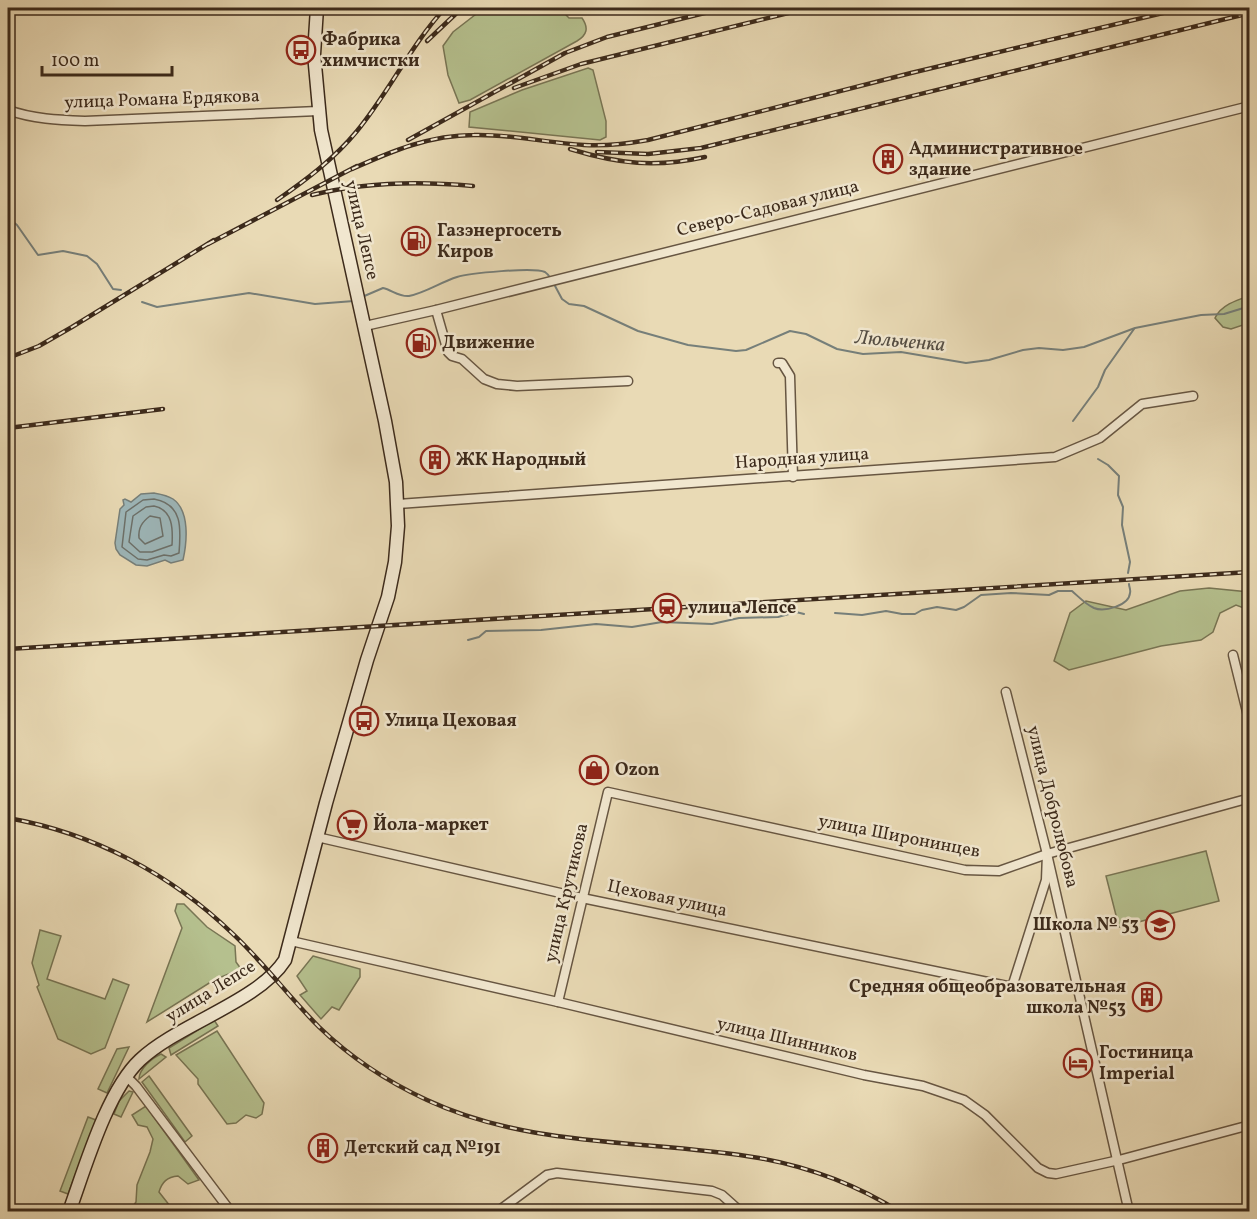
<svg xmlns="http://www.w3.org/2000/svg" width="1257" height="1219" font-family="Vollkorn,serif">
<style>
.green{fill:#b5c08e;stroke:#787554;stroke-width:1.5}
.water{fill:#9db7ba;stroke:#767f7a;stroke-width:1.5}
.lines{fill:none;stroke-linecap:round;stroke-linejoin:round}
.shore{stroke:#6c706a;stroke-width:1.5}
.stream{stroke:#767f7a;stroke-width:2}
.street-casing{stroke:#675642;stroke-width:11}
.secondary-casing{stroke:#3c2a1b;stroke-width:15}
.street{stroke:#f1e7cf;stroke-width:8}
.secondary{stroke:#f1e7cf;stroke-width:12}
.rail-casing{stroke:#3c2a1b;stroke-width:4.5}
.rail{stroke:#f1e7cf;stroke-width:2;stroke-dasharray:7;stroke-linecap:butt}
.labels{text-anchor:middle;dominant-baseline:central;stroke-width:5;stroke-linejoin:round;paint-order:stroke}
.poi-label{font-size:18px;font-weight:bold;fill:#3c2a1b;stroke:#f1e7cf;text-anchor:start}
.street-label{font-size:18px;fill:#3c2a1b;stroke:#f1e7cf}
.water-label{font-size:20px;font-style:italic;fill:#544d43;stroke:#f1e7cf}
</style>
<rect width="100%" height="100%" fill="#e9dab5"/>
<filter id="stains"><feTurbulence type="fractalNoise" baseFrequency=".00333" numOctaves="4"/><feColorMatrix values="0 0 0 0 .2 0 0 0 0 .09 0 0 0 0 .02 0 0 0 .5 -.17"/></filter>
<radialGradient id="worn" r=".72"><stop offset=".6" stop-color="#630" stop-opacity="0"/><stop offset="1" stop-color="#630" stop-opacity=".3"/></radialGradient>
<g class="green">
<path d="M484,8H564L565,14L569,18H582C589,28 587,35 577,41L470,100L459,103L448,75L443,46L453,32Z"/>
<path d="M588,68L593,70L606,121V137L600,140L469,127L470,112L522,90Z"/>
<path d="M1249,296V323L1231,329L1223,327L1215,318C1221,305 1237,300 1249,296Z"/>
<path d="M1209,588L1249,592V610L1236,605L1220,613L1213,632L1201,640L1161,646L1069,670L1054,661L1070,613L1086,601L1126,610L1180,591Z"/>
<path d="M1206,851L1219,901L1119,927L1106,876Z"/>
<path d="M177,904H184L207,927L235,946L236,962L241,969L214,980L147,1022L182,928L175,911Z"/>
<path d="M40,930L61,936L47,979L105,999L113,979L129,985L105,1048L91,1054L58,1039L37,987L39,985L32,963Z"/>
<path d="M313,956L360,969V977L339,1010L332,1007L321,1019L300,995L307,991L297,976Z"/>
<path d="M214,1020L218,1026L171,1055L169,1048Z"/>
<path d="M217,1031L264,1103L262,1114L256,1118L246,1115L236,1123L227,1124L198,1084V1079L176,1055Z"/>
<path d="M129,1047L107,1093L98,1089L117,1049Z"/>
<path d="M161,1054L166,1057L139,1079C139,1069 152,1058 161,1054Z"/>
<path d="M149,1076L192,1136L185,1142L142,1082Z"/>
<path d="M129,1091L133,1092L121,1117L114,1114L119,1101Z"/>
<path d="M146,1106L199,1180L188,1184L178,1176C167,1177 162,1182 159,1192L174,1211L129,1212L136,1202L137,1185L150,1152L153,1139L147,1127L138,1125L132,1115Z"/>
<path d="M88,1117L96,1120L68,1194L60,1191Z"/>
</g>
<path class="water" d="M154,493C160,494 167,495 173,499C190,511 187,542 183,560L171,563L165,560L147,566L136,565L120,555L116,549L115,543L120,509L124,505L123,500L125,499L131,502L141,494Z"/>
<g class="lines">
<g class="shore">
<path d="M154,499C183,504 181,529 179,553L171,556L164,555L147,560L138,559L122,547L126,512L143,500Z"/>
<path d="M154,506C173,510 173,529 172,545L152,552H140L129,542L133,516L146,507Z"/>
<path d="M150,516L160,518L163,536L145,544L139,538C138,528 142,522 150,516Z"/>
</g>
<g class="stream">
<path d="M8,218L17,225L38,255L63,251L87,256L97,264L113,289L121,290"/>
<path d="M554,284L562,299L569,304L584,306L638,331L688,345L736,351L746,350L790,331L806,334L837,349L863,354L901,352L966,363L989,360L1023,350L1039,348L1063,350L1084,347L1135,328L1201,315L1224,314L1250,306"/>
<path d="M362,297L383,288C392,290 399,297 409,296C425,293 441,282 457,277C469,273 534,267 545,272C548,274 549,276 551,279"/>
<path d="M142,302L157,307L249,293L315,304L354,301"/>
<path d="M1073,421L1098,387L1105,370L1134,329"/>
<path d="M1098,459L1108,465L1119,476L1118,495L1123,507L1122,525L1130,562L1128,573"/>
<path d="M835,613L862,615L886,611L902,614H915L922,610L937,607L956,610L964,607L981,595L1011,593L1049,595L1058,591H1072C1079,597 1085,604 1094,608C1104,612 1129,606 1130,593C1131,590 1129,587 1129,584"/>
<path d="M468,640L479,637L486,631L541,630L596,624L632,627L662,622L712,624L739,618L778,617L796,612L804,614"/>
</g>
<g class="street-casing">
<g id="street">
<path d="M8,110C33,119 58,120 85,121L318,111"/>
<path d="M436,310L448,352L452,356L462,359L484,379L497,384L517,386L628,381"/>
<path d="M365,326L436,310L1250,106"/>
<path d="M778,363H782L790,376L793,477"/>
<path d="M398,504L1055,457L1100,438L1142,404L1193,396"/>
<path d="M1233,655L1250,724"/>
<path d="M1006,692L1047,854L1129,1212"/>
<path d="M317,837L582,898L1012,987L1046,880L1047,854"/>
<path d="M291,941L558,1002L864,1075L923,1086L964,1100L985,1115L1038,1168L1048,1173L1056,1174L1119,1160L1250,1125"/>
<path d="M558,1002L608,792L965,870L999,871L1047,854L1250,798"/>
<path d="M126,1076L136,1086L231,1212"/>
<path d="M497,1212L547,1175L557,1173L712,1191L722,1195L741,1212"/>
</g>
</g>
<g class="secondary-casing">
<path id="secondary" d="M69,1212C85,1168 107,1091 140,1060C178,1024 258,1002 285,960L326,803L367,660L388,597L395,562L398,526L396,482L385,421L321,130L314,54L317,8"/>
</g>
<use href="#street" class="street"/>
<use href="#secondary" class="secondary"/>
<g class="rail-casing">
<g id="rail">
<path d="M427,41L462,8"/>
<path d="M514,88L581,64L809,8"/>
<path d="M408,140L565,53L607,37L725,8"/>
<path d="M570,149C619,164 655,168 705,157"/>
<path d="M597,152L648,154L701,148L1250,13"/>
<path d="M352,169C392,151 430,135 474,135C511,134 547,143 584,145C605,146 626,144 648,140L911,73L1184,8"/>
<path d="M312,195C364,182 420,181 473,186"/>
<path d="M277,200C306,180 334,159 357,131C389,92 411,45 445,8"/>
<path d="M208,244L357,166"/>
<path d="M8,358L39,346L72,327L214,240"/>
<path d="M8,428L163,409"/>
<path d="M8,649L1250,572"/>
<path d="M8,818C93,833 171,874 233,934C264,963 289,997 319,1027C350,1057 388,1082 427,1100C532,1149 648,1139 759,1158C809,1167 857,1185 900,1212"/>
</g>
</g>
<use href="#rail" class="rail"/>
</g>
<defs>
<g id="bus-ring" transform="scale(1.5)"><circle r="9.5" fill="#f1e7cf" stroke="#8f2418" stroke-width="1.5"/><path d="M-5-6H5V4H4V6H2V4H-2V6H-4V4H-5ZM-3.5-4V0h7V-4ZM-3.5 1.2v1.5H-2V1.2ZM2 1.2v1.5H3.5V1.2Z" fill="#8f2418"/></g>
<g id="building-ring" transform="scale(1.5)"><circle r="9.5" fill="#f1e7cf" stroke="#8f2418" stroke-width="1.5"/><path d="M-4-6H4V6H1V3H-1V6H-4ZM-2.5-4.3h1.7v1.8h-1.7ZM.8-4.3h1.7v1.8H.8ZM-2.5-1h1.7V.8h-1.7ZM.8-1h1.7V.8H.8Z" fill="#8f2418"/></g>
<g id="fuel-ring" transform="scale(1.5)"><circle r="9.5" fill="#f1e7cf" stroke="#8f2418" stroke-width="1.5"/><path d="M-5.5-6h7V0h2V4h1.3V-2.5L3-4.5l.8-.8L6-3V5H2.5V1h-1V6h-7ZM-4.2-4.7v3.2H.2V-4.7Z" fill="#8f2418"/></g>
<g id="station-ring" transform="scale(1.5)"><circle r="9.5" fill="#f1e7cf" stroke="#8f2418" stroke-width="1.5"/><path d="M-3-6H3Q5-6 5-4V2Q5 4 3 4L4.5 6H3L1.5 4h-3L-3 6H-4.5L-3 4Q-5 4-5 2V-4Q-5-6-3-6ZM-3.5-4v3h7v-3ZM-3.5 1v1.5H-2V1ZM2 1v1.5H3.5V1Z" fill="#8f2418"/></g>
<g id="shop-ring" transform="scale(1.5)"><circle r="9.5" fill="#f1e7cf" stroke="#8f2418" stroke-width="1.5"/><path d="M-5-2.5h2.3a2.7 3.5 0 0 1 5.4 0H5L5.5 6h-11ZM-1.5-2.5h3a1.5 2.3 0 0 0-3 0Z" fill="#8f2418"/></g>
<g id="supermarket-ring" transform="scale(1.5)"><circle r="9.5" fill="#f1e7cf" stroke="#8f2418" stroke-width="1.5"/><path d="M-6-5.5h2.5l.6 2H6L4.5 2H-2.5L-4.4-4H-6ZM-1.5 3.2a1.3 1.3 0 1 0 .1 0ZM3 3.2a1.3 1.3 0 1 0 .1 0Z" fill="#8f2418"/></g>
<g id="school-ring" transform="scale(1.5)"><circle r="9.5" fill="#f1e7cf" stroke="#8f2418" stroke-width="1.5"/><path d="M0-5L7-2L0 1L-7-2ZM-4 1L0 2.5L4 1V4Q0 6-4 4Z" fill="#8f2418"/></g>
<g id="hotel-ring" transform="scale(1.5)"><circle r="9.5" fill="#f1e7cf" stroke="#8f2418" stroke-width="1.5"/><path d="M-6-4.5h1.5V1H6V5H4.5V3h-9V5H-6ZM-4 0a1.8 1.8 0 1 1 3.6 0ZM.5 0V-2.5h3Q6-2.5 6 0Z" fill="#8f2418"/></g>
</defs>
<g fill-rule="evenodd">
<use href="#bus-ring" x="301" y="50"/>
<use href="#building-ring" x="888" y="159"/>
<use href="#fuel-ring" x="416" y="241"/>
<use href="#fuel-ring" x="421" y="343"/>
<use href="#building-ring" x="435" y="460"/>
<use href="#station-ring" x="667" y="608"/>
<use href="#bus-ring" x="364" y="721"/>
<use href="#shop-ring" x="594" y="770"/>
<use href="#supermarket-ring" x="352" y="825"/>
<use href="#school-ring" x="1160" y="925"/>
<use href="#building-ring" x="1147" y="997"/>
<use href="#hotel-ring" x="1078" y="1063"/>
<use href="#building-ring" x="323" y="1148"/>
</g>
<g class="labels">
<g class="poi-label">
<text x="322" y="40">Фабрика<tspan x="322" dy="21">химчистки</tspan></text>
<text x="909" y="149">Административное<tspan x="909" dy="21">здание</tspan></text>
<text x="437" y="231">Газэнергосеть<tspan x="437" dy="21">Киров</tspan></text>
<text x="442" y="343">Движение</text>
<text x="456" y="460">ЖК Народный</text>
<text x="688" y="608">улица Лепсе</text>
<text x="385" y="721">Улица Цеховая</text>
<text x="615" y="770">Ozon</text>
<text x="373" y="825">Йола-маркет</text>
<text x="1139" y="925" text-anchor="end">Школа № 53</text>
<text x="1126" y="987" text-anchor="end">Средняя общеобразовательная<tspan x="1126" dy="21">школа №53</tspan></text>
<text x="1099" y="1053">Гостиница<tspan x="1099" dy="21">Imperial</tspan></text>
<text x="344" y="1148">Детский сад №191</text>
</g>
<g class="street-label">
<text transform="translate(162 100) rotate(-2)">улица Романа Ердякова</text>
<text transform="translate(768 209) rotate(-14)">Северо-Садовая улица</text>
<text transform="translate(361 230) rotate(77)">улица Лепсе</text>
<text transform="translate(802 459) rotate(-4)">Народная улица</text>
<text transform="translate(1052 807) rotate(76)">улица Добролюбова</text>
<text transform="translate(899 837) rotate(11)">улица Широнинцев</text>
<text transform="translate(567 893) rotate(-77)">улица Крутикова</text>
<text transform="translate(667 899) rotate(12)">Цеховая улица</text>
<text transform="translate(211 992) rotate(-32)">улица Лепсе</text>
<text transform="translate(787 1040) rotate(13)">улица Шинников</text>
</g>
<g class="water-label">
<text transform="translate(900 342) rotate(5)">Люльченка</text>
</g>
</g>
<rect width="1257" height="1219" fill="none" stroke="#e9dab5" stroke-width="30"/>
<rect x="9" y="9" width="1239" height="1201" fill="none" stroke="#3c2a1b" stroke-width="3"/>
<rect x="15" y="15" width="1227" height="1189" fill="none" stroke="#3c2a1b" stroke-width="1.5"/>
<path d="M42 66v9h130v-9" fill="none" stroke="#3c2a1b" stroke-width="3"/>
<text x="51" y="66" font-size="18" fill="#3c2a1b" stroke="#f1e7cf" stroke-width="4.5" paint-order="stroke">100 m</text>
<rect width="100%" height="100%" filter="url(#stains)"/>
<rect width="100%" height="100%" fill="url(#worn)"/>
</svg>
